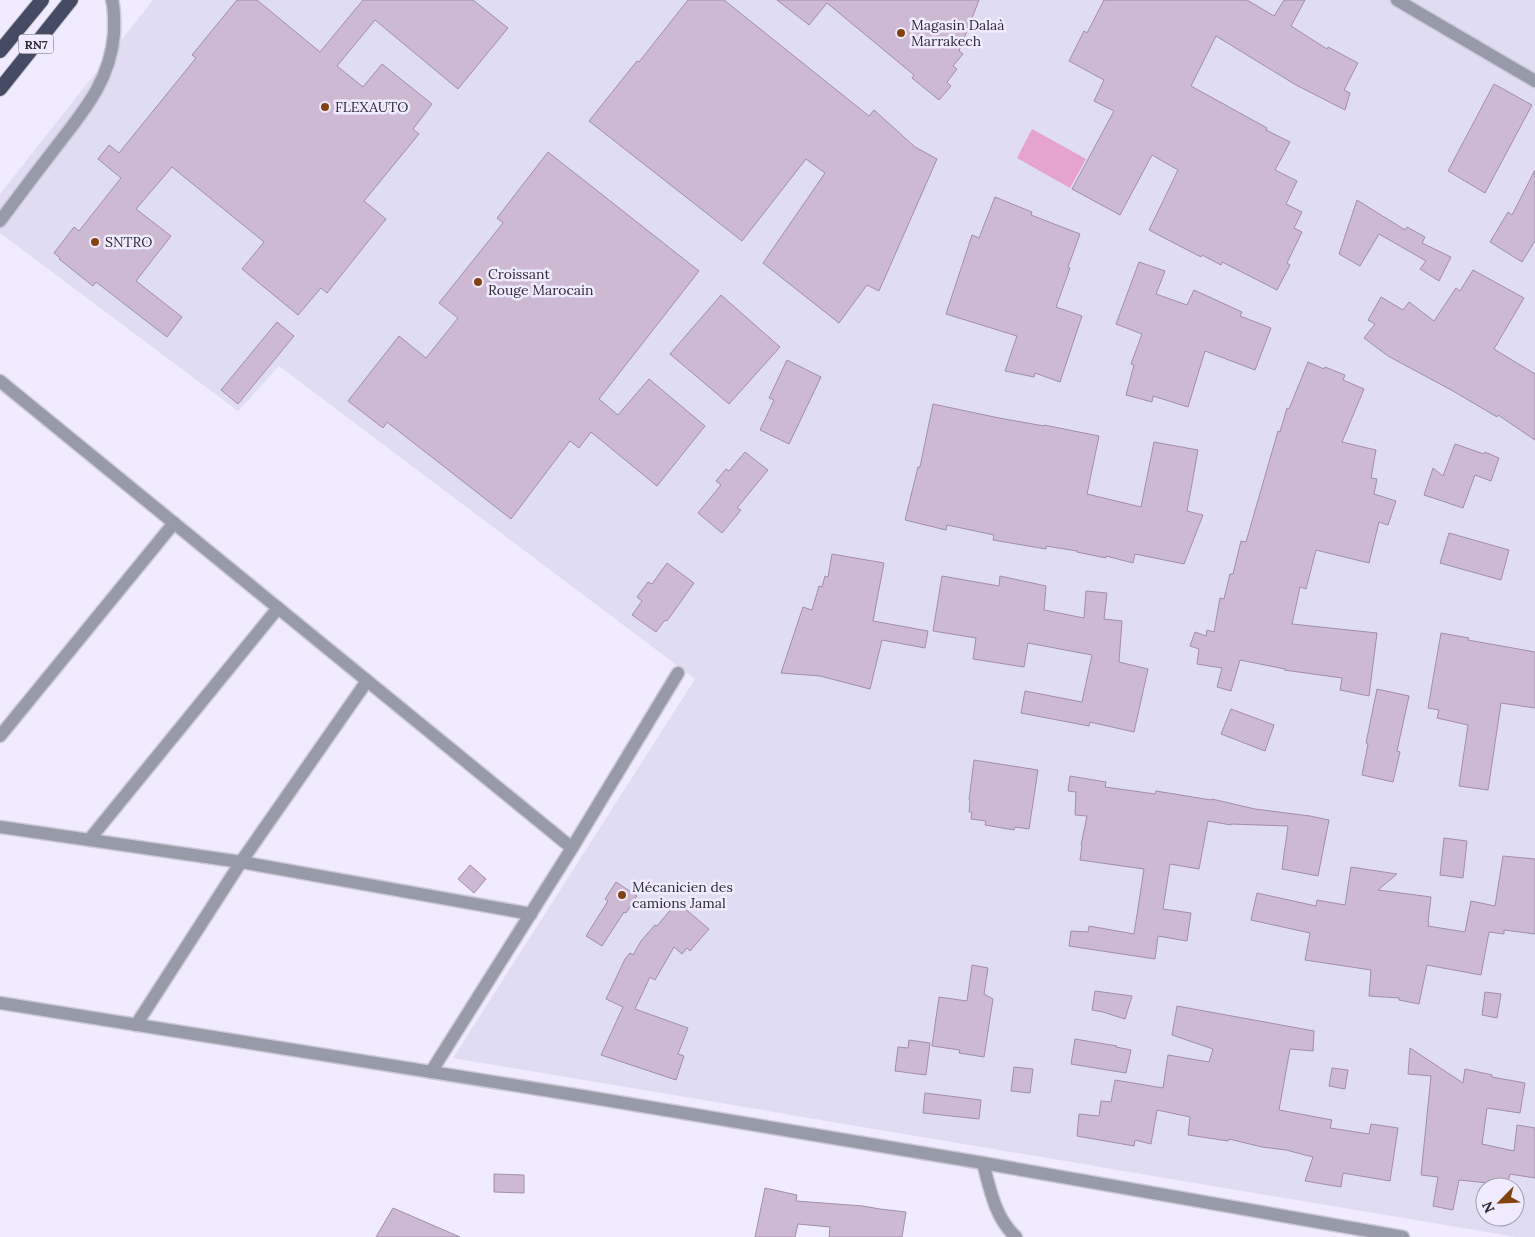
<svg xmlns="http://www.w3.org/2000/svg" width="1535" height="1237" font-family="Lora,serif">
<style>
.built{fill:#e0dcf2;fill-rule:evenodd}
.green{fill:#e6a3cc}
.building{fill:#ceb9d3;stroke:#a28ea7}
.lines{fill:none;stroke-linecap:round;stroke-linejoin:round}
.minor-casing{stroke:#cdc8da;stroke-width:15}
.tertiary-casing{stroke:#cdc8da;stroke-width:15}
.trunk-casing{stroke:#cdc8da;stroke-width:16}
.minor{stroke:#979ba8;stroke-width:12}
.tertiary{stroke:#979ba8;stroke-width:12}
.trunk{stroke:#454b62;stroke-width:14}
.poi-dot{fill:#844211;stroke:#f0ebfe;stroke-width:2}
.labels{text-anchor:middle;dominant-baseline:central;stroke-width:5;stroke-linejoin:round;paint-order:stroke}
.shield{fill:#f0ebfe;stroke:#676371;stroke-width:1}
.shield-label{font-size:12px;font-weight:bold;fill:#2c2934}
.poi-label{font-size:14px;fill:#2c2934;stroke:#f0ebfe;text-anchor:start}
</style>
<rect width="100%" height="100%" fill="#f0ebfe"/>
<path class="built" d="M153,0H1535V1237H1516L453,1058L695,679L279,366L238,411L0,233V194ZM1485,1187H1515V1217H1485Z"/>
<path class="green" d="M1032,129L1086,159L1070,188L1017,158Z"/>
<g class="building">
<path d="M237,0H257L320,52L363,0H473L508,28L458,89L375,20L337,66L363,87L382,64L432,104L413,129L419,134L364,201L386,219L327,293L321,288L298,315L242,269L264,242L172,167L136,209L171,236L136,281L182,317L167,337L96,282L93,286L59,259L60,258L54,253L74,227L79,231L121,178L98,159L109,145L119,153L196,58L192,55Z"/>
<path d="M688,0H724L869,116L874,110L915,147L937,159L879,291L867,285L839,323L763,263L825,173L806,159L742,241L589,121L637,61L639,62Z"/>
<path d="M777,0H979L959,51L963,54L953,66L957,69L947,82L951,86L939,100L912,78L914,75L827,3L809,25Z"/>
<path d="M1104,0H1247L1274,16L1284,0H1305L1291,26L1327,49L1328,47L1358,63L1344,90L1350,93L1345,110L1296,85L1216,36L1191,86L1267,128L1266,130L1290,142L1275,170L1297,181L1286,204L1302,212L1294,228L1302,232L1287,263L1290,265L1277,290L1222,262L1221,265L1202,255L1201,257L1149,230L1178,170L1152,155L1120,215L1072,189L1114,111L1094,101L1104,80L1069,61L1084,31L1087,33Z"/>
<path d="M1494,84L1532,105L1485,193L1448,171Z"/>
<path d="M548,152L699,271L599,399L618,415L649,379L705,426L657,486L591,432L579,448L570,441L511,519L387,422L383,428L348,401L399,336L426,358L458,318L439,303L503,223L497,218Z"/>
<path d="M1535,170V241L1522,262L1490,242L1508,212L1512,215Z"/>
<path d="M995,197L1032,212L1031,215L1080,234L1068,267L1070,268L1056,307L1082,316L1060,382L1035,373L1034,377L1005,371L1017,336L946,314L972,235L979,238Z"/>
<path d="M1357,200L1405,230L1407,227L1425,237L1422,243L1451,257L1439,281L1420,269L1426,261L1379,234L1360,266L1339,254Z"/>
<path d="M1139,262L1165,271L1156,294L1187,305L1194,290L1242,312L1240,316L1271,328L1255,370L1205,351L1188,407L1153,396L1152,402L1126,395L1134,365L1131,364L1142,334L1116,324Z"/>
<path d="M1473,270L1524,298L1494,349L1535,374V440L1498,415L1497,417L1453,391L1388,356L1364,338L1375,324L1368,320L1381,297L1403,310L1409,302L1434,321L1456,288L1460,291Z"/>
<path d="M721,295L780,347L729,404L670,354Z"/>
<path d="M277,322L294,336L238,404L221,390Z"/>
<path d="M787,360L821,377L789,444L760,430L774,400L769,398Z"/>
<path d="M1308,362L1324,369L1325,367L1345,375L1343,380L1364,389L1342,442L1376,450L1371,478L1377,479L1374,494L1396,501L1388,525L1379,522L1369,563L1316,550L1306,589L1300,587L1292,624L1377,633L1369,696L1340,690L1342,678L1284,670L1285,669L1240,660L1231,691L1217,687L1222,668L1197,664L1199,649L1190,646L1195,632L1206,636L1207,630L1214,632L1220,598L1224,599L1230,574H1233L1241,541L1246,542L1278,431L1280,432L1287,408L1289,409Z"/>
<path d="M933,404L999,418L1044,426V425L1099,436L1087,494L1141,507L1154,442L1198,450L1187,511L1203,515L1184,564L1135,554L1133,563L1106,556V558L1077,552V551L1046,546V549L993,540L994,535L947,525L946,530L905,520L918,467H920Z"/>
<path d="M1455,444L1484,454L1485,452L1499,458L1491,481L1475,475L1463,508L1424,495L1433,468L1443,476Z"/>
<path d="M745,452L768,470L737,508L741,510L722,533L698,513L721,485L716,481L726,469L729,471Z"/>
<path d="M1449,533L1509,550L1501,580L1440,563Z"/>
<path d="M832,554L884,563L873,621L928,631L925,648L882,640L870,689L820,676L781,673L803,607L812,610L819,586L822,587L825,576L828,577Z"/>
<path d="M667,563L694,583L667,621L665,620L656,632L632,615L642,601L637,597L648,582L652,584Z"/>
<path d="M942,576L999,586L1000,576L1046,586L1044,610L1084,618L1086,591L1107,593L1104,619L1122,621L1119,662L1148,669L1134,732L1090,722L1089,726L1021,713L1025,691L1082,702L1092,655L1028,643L1024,667L973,659L976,638L933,631Z"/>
<path d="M1441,633L1469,638L1468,640L1535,652V708L1501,703L1488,790L1459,786L1468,725L1437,718L1439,710L1428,708Z"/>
<path d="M1377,689L1409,696L1397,751L1400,752L1393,782L1362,775L1368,744L1366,743Z"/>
<path d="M1231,709L1274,725L1265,751L1221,734Z"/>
<path d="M974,760L1038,770L1029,829L1015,827L1014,830L985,825L986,821L971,819L972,812H969L970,801L969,800Z"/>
<path d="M1070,776L1106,782L1105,787L1155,794L1156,791L1211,800L1212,799L1255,809L1310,816L1329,820L1318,876L1282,869L1288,826L1231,824V825L1208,821L1199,869L1170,864L1163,909L1191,913L1187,941L1158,936L1155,959L1069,946L1071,931L1088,932L1089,926L1134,934L1144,869L1080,860L1082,845H1081L1087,816L1075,815L1076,792L1068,791Z"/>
<path d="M1444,838L1467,841L1463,878L1440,875Z"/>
<path d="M1503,856L1535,859V934L1504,930V934L1489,932L1481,975L1427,965L1419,1004L1399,1000V998L1369,996L1371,970L1305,960L1310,933L1251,920L1257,893L1316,906L1317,900L1345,905L1351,867L1397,874L1378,890L1431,897L1428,922H1429L1428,926L1465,932L1471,901L1495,906Z"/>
<path d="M470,865L486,879L474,893L458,879Z"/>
<path d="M616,882L637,896L626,913L624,912L602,946L586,936L608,901L605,899Z"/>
<path d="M677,902L709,929L690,951L687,948L682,954L674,947L655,980L650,977L635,1009L688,1028L678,1054L684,1056L676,1080L601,1055L623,1007L606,999L625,959L630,953L633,955L641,941L655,925L657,926Z"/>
<path d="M972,965L988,968L984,994L993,999L984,1057L959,1053L960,1050L932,1046L939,997L967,1001Z"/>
<path d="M1095,991L1132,996L1125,1019L1103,1012L1092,1010Z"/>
<path d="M1485,992L1501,994L1497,1018L1482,1015Z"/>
<path d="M1177,1006L1314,1031L1313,1051L1290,1049L1279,1110L1332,1120L1330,1128L1369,1134L1371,1124L1398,1128L1390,1181L1343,1173L1341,1187L1305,1181L1313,1157L1286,1150L1262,1147L1229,1139L1228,1141L1188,1135L1190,1117L1157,1110L1151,1144L1135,1140L1134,1146L1077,1136L1079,1114L1099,1116L1101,1101L1111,1102L1115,1080L1163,1088L1168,1055L1209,1062L1213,1049L1172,1035Z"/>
<path d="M1075,1039L1117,1046L1116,1047L1131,1050L1126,1073L1071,1064Z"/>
<path d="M909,1040L930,1043L926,1075L895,1071L898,1047L908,1048Z"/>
<path d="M1410,1048L1463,1083L1465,1069L1492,1075V1077L1525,1083L1520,1113L1487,1108L1482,1144L1514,1151L1517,1125L1535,1128V1178L1510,1174L1507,1185L1459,1180L1453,1210L1433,1206L1438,1177L1421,1175L1431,1076L1408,1074Z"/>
<path d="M1014,1067L1033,1069L1030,1093L1011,1091Z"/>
<path d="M1332,1068L1348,1070L1345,1089L1329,1086Z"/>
<path d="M925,1093L981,1100L979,1119L923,1113Z"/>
<path d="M494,1174L524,1175V1193L494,1192Z"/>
<path d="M765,1188L797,1195L796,1201L863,1206L880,1209L906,1212L902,1237H829L830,1227L798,1224L795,1237H755Z"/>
<path d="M393,1208L460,1237H376Z"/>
</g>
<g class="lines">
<g class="minor-casing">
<g id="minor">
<path d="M1397,0L1535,81"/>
<path d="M0,221C18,197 35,174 53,151C81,114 110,83 114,34C114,23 115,11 112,0"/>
<path d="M0,381L572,848"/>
<path d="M0,736L174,523"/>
<path d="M0,827L241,862L531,914"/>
<path d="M89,840L278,608"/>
<path d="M136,1025L241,862L367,681"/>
<path d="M431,1072L572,848L678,673"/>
<path d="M983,1163C990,1189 995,1218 1016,1237"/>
</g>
</g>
<g class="tertiary-casing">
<path id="tertiary" d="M0,1003L588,1097L983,1163L1403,1237"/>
</g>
<g class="trunk-casing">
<g id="trunk">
<path d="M0,51L42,0"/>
<path d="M0,89L71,0"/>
</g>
</g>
<use href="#minor" class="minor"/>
<use href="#tertiary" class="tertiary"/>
<use href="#trunk" class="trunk"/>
</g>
<g class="poi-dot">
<circle cx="901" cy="33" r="5"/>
<circle cx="325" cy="107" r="5"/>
<circle cx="95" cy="242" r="5"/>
<circle cx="478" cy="282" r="5"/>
<circle cx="622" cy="895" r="5"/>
</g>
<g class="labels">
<rect class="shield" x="18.5" y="34.5" width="35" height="19" rx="4"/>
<g class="shield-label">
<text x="36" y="44">RN7</text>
</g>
<g class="poi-label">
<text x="911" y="25">Magasin Dalaà<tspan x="911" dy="16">Marrakech</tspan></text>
<text x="335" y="107">FLEXAUTO</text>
<text x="105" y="242">SNTRO</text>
<text x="488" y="274">Croissant<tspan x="488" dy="16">Rouge Marocain</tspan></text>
<text x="632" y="887">Mécanicien des<tspan x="632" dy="16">camions Jamal</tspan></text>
</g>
</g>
<g transform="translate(1500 1202) rotate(246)"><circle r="24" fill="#f0ebfe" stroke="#a29dad"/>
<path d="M0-4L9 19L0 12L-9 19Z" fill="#844211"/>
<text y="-8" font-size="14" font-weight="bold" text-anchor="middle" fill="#2c2934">N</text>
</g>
</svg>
